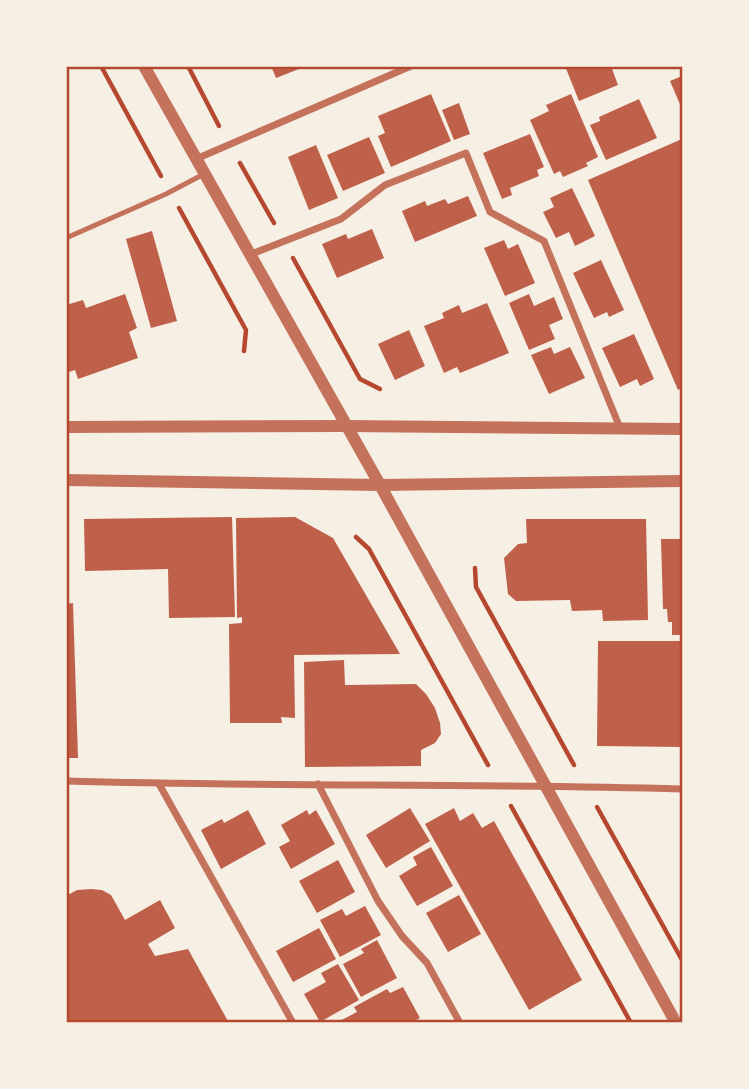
<svg xmlns="http://www.w3.org/2000/svg" width="749" height="1089" font-family="Arial,sans-serif">
<style>
.building{fill:#bf614a}
.lines{fill:none;stroke-linecap:round;stroke-linejoin:round}
.path{stroke:#b5482f;stroke-width:4.5}
.service{stroke:#c5725c;stroke-width:5}
.minor{stroke:#c5725c;stroke-width:7}
.tertiary{stroke:#c5725c;stroke-width:12}
.neatline{fill:none;stroke:#b5482f;stroke-width:2.5}
</style>
<rect width="100%" height="100%" fill="#f6efe4"/>
<g class="building">
<path d="M271,66H304V67L276,78Z"/>
<path d="M565,66H611L618,85L579,101Z"/>
<path d="M682,76V109L670,81Z"/>
<path d="M431,94L451,141L391,167L378,136L385,133L378,116Z"/>
<path d="M571,94L598,157L586,163L588,166L563,177L560,171L554,174L530,120L549,111L546,105Z"/>
<path d="M639,99L657,138L606,160L590,125L600,121L599,117Z"/>
<path d="M459,103L470,134L454,140L442,110Z"/>
<path d="M530,134L544,167L537,170L539,176L510,188L512,195L502,199L483,153Z"/>
<path d="M369,137L385,173L343,191L327,155Z"/>
<path d="M682,139V388L678,390L588,180Z"/>
<path d="M316,145L338,198L309,210L288,157Z"/>
<path d="M572,188L595,236L575,246L569,232L556,238L543,212L554,207L550,198Z"/>
<path d="M468,196L477,216L415,242L402,211L425,201L427,206L445,199L448,204Z"/>
<path d="M372,229L384,258L337,278L322,244L346,234L348,239Z"/>
<path d="M152,231L177,321L151,328L126,239Z"/>
<path d="M504,240L508,249L518,244L535,283L505,296L484,248Z"/>
<path d="M601,260L624,310L609,317L607,312L594,318L573,273Z"/>
<path d="M125,294L137,328L129,332L138,358L78,379L75,370L66,373V305L83,300L86,308Z"/>
<path d="M529,294L534,306L554,297L563,319L549,325L555,339L529,350L509,303Z"/>
<path d="M487,303L509,353L460,373L457,367L444,373L424,326L444,318L442,313L459,305L462,313Z"/>
<path d="M409,330L425,366L395,380L378,344Z"/>
<path d="M634,334L654,379L640,386L637,379L620,387L602,348Z"/>
<path d="M551,347L554,354L570,347L585,378L549,394L531,355Z"/>
<path d="M232,517L235,617L169,618L168,569L85,571L84,519Z"/>
<path d="M295,517L333,538L400,654L294,655L295,718L281,717L282,723H230L229,624L242,623V617L237,618L236,518Z"/>
<path d="M526,519H646L648,620L603,621L602,610L572,611L570,600L516,601L508,594L504,558L518,544L527,543Z"/>
<path d="M661,539H682V635H672V622H668L667,609H663Z"/>
<path d="M73,603L78,758H66V604Z"/>
<path d="M598,641H682V747L597,746Z"/>
<path d="M344,660L345,685L416,684L426,694L435,708L440,723L441,734L435,743L421,750V766L305,767L304,662Z"/>
<path d="M410,808L430,841L386,868L366,835Z"/>
<path d="M454,808L460,821L473,813L482,828L494,821L582,980L529,1010L425,824Z"/>
<path d="M248,810L266,844L221,869L201,830L222,819L224,823Z"/>
<path d="M307,810L309,815L316,810L335,844L291,869L279,847L290,841L281,825Z"/>
<path d="M431,847L453,886L417,906L399,876L417,865L413,857Z"/>
<path d="M338,860L355,892L317,913L299,881Z"/>
<path d="M91,889L102,890L111,895L125,920L160,900L175,928L148,944L155,956L188,949L229,1023H66V896L77,890Z"/>
<path d="M459,895L481,934L448,952L426,913Z"/>
<path d="M365,906L381,935L340,957L320,920L342,909L346,916Z"/>
<path d="M319,928L336,959L293,982L276,951Z"/>
<path d="M377,940L397,978L361,997L343,964L364,953L361,949Z"/>
<path d="M338,964L359,1000L320,1022L304,994L326,982L321,973Z"/>
<path d="M403,987L420,1018L411,1023H336L357,1012L354,1007L387,989L390,993Z"/>
</g>
<g class="lines">
<g class="path">
<path d="M101,66L161,176"/>
<path d="M188,66L219,126"/>
<path d="M240,163L274,223"/>
<path d="M179,208L246,330L244,351"/>
<path d="M293,258L360,379L380,389"/>
<path d="M356,537L369,549L488,765"/>
<path d="M475,568L476,587L574,765"/>
<path d="M511,806L631,1023"/>
<path d="M597,807L682,960"/>
</g>
<path class="service" d="M66,238L166,194L204,174"/>
<g class="minor">
<path d="M196,159L411,66"/>
<path d="M249,255L341,219L385,185L466,153L490,212L544,241L620,428"/>
<path d="M66,781C272,787 477,783 682,789"/>
<path d="M159,784L293,1023"/>
<path d="M318,784L378,901L402,936L427,963L460,1023"/>
</g>
<g class="tertiary">
<path d="M144,66L380,485L676,1023"/>
<path d="M66,427L345,426L682,429"/>
<path d="M66,480L380,485L682,481"/>
</g>
</g>
<rect width="749" height="1089" fill="none" stroke="#f6efe4" stroke-width="136"/>
<rect x="68" y="68" width="613" height="953" class="neatline"/>
</svg>
